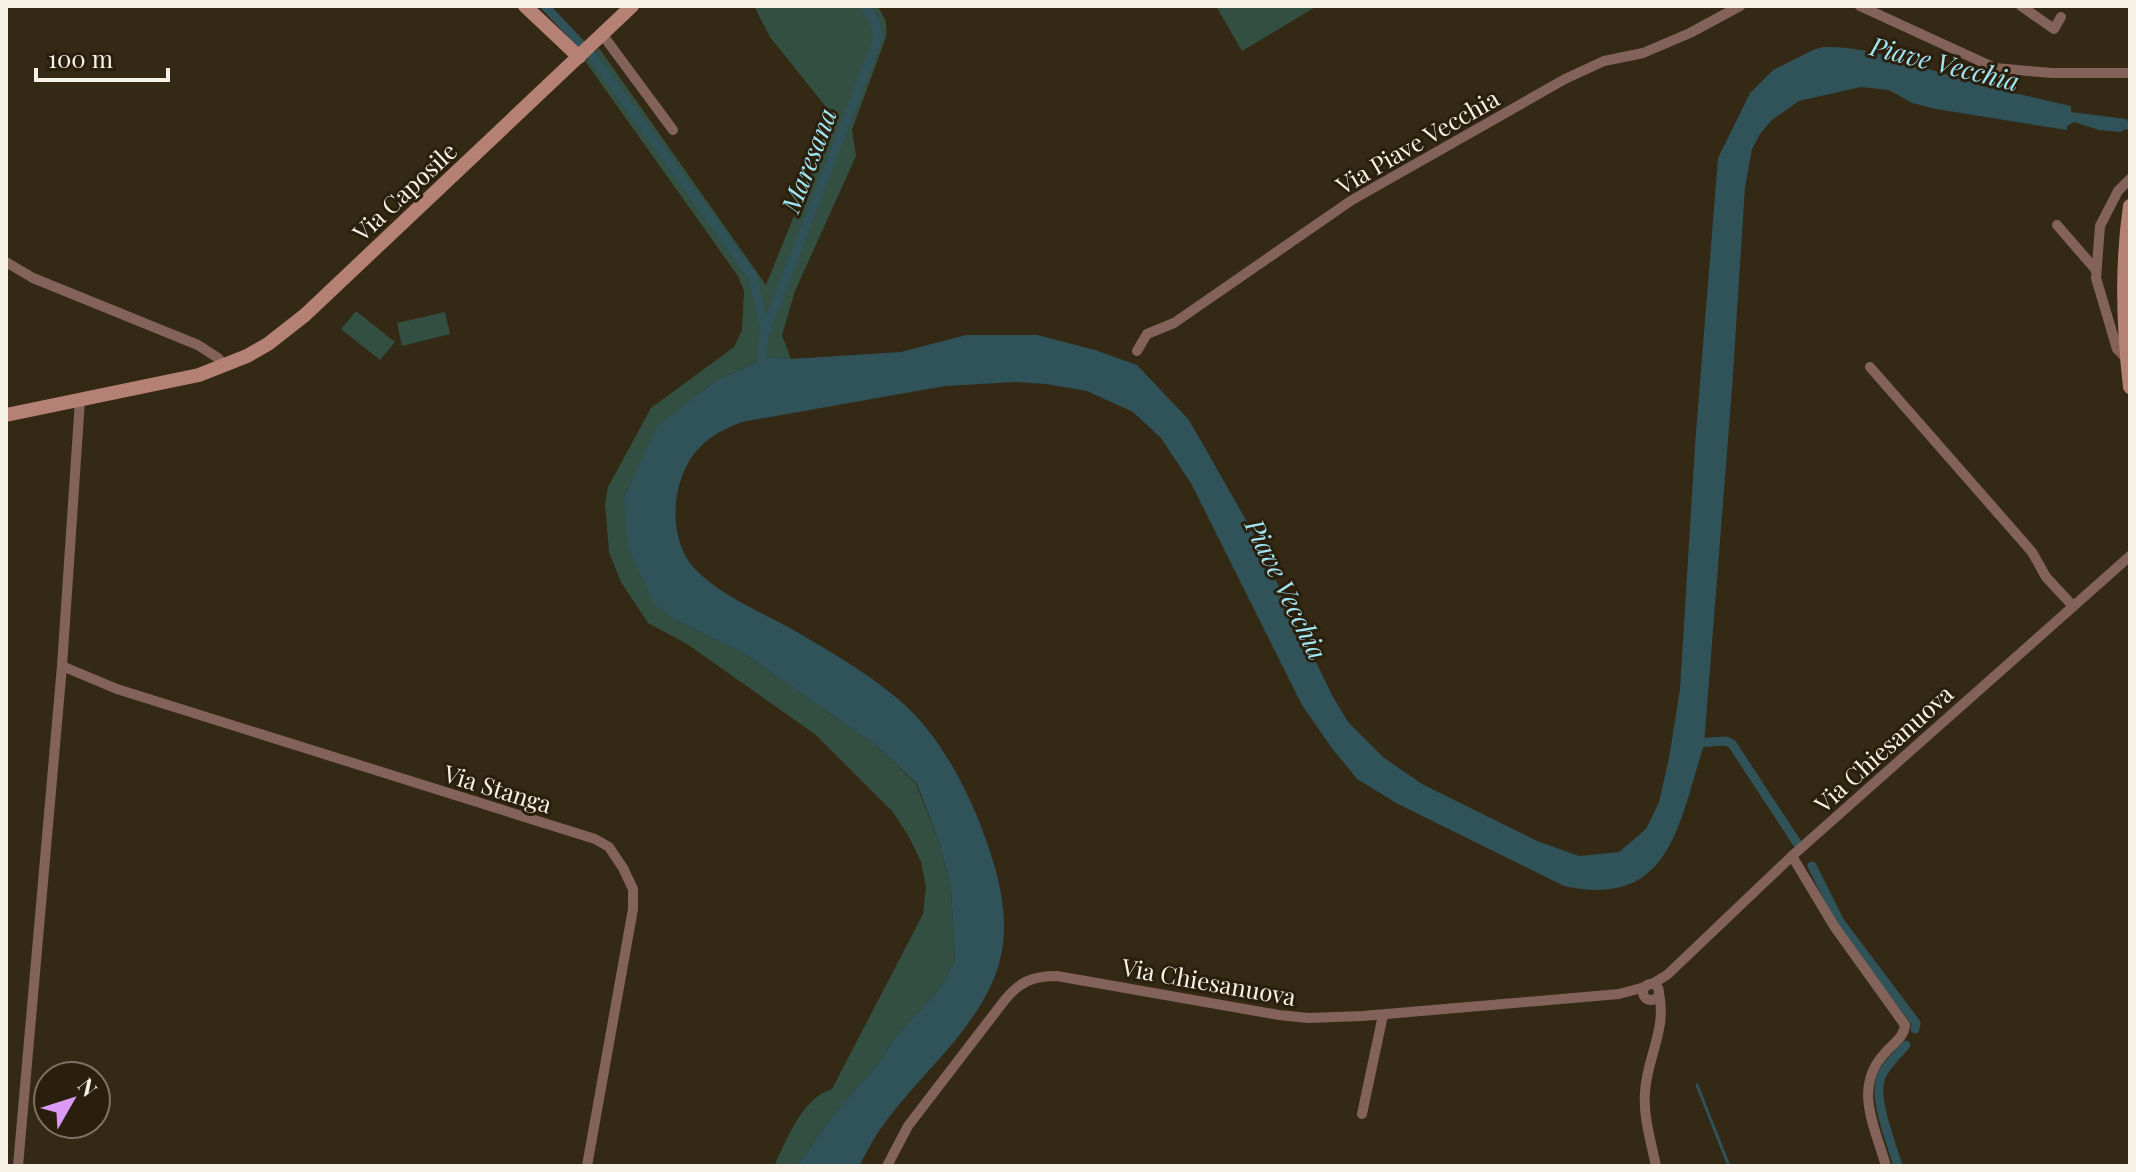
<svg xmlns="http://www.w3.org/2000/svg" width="2136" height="1172" font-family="'Playfair Display',serif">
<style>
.green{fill:#334f42}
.water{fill:#305259}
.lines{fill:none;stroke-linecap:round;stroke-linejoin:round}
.stream{stroke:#305259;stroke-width:3}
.canal{stroke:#305259;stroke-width:9}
.street{stroke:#83625a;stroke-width:10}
.secondary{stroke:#b58174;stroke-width:14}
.labels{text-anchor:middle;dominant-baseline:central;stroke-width:6;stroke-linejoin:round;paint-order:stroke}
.street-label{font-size:24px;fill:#f8f1e5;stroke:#291f0c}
.water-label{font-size:26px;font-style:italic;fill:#a2e5f4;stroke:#291f0c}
</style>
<rect width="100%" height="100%" fill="#332915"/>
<g class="green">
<path d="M757,6H877C885,17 888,23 886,37L852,130L856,156L795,291L782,335L791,359L769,357L717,380L659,425L624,496L676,620L743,653L878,747L916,784L940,844L951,889L955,962L937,992L895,1037L881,1060L834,1114L797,1166H774C787,1139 802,1098 832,1089L923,914L926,887L921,862L908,835L892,811L816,735L687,644L648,623L621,582L609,552L605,504L608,487L651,408L734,347L742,330L744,291L738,276L585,61L599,48L766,285L834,117L770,37L755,8Z"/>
<path d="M1216,6H1317L1242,51Z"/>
<path d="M356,311L395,342L380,360L341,329Z"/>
<path d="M445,312L450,334L402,346L397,323Z"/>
</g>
<path class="water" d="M1823,47C1873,45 1923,70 1971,81L1974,84L2071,106V112L2126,119L2130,123V130L2125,129L2121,132L2099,130L2074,122L2067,126V130L1936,109L1912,103L1889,90L1861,87L1799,101L1772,120L1760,134L1752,149L1745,187L1732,389L1704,745C1679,822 1671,910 1564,886L1398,804L1357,779L1331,747L1302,705L1192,485L1161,438L1133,412L1087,391L1046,384L1015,382L945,386L742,422C727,428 711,435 700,447C671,476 666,539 695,569C720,595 757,610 788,627C825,648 878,679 908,708C940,739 962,780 979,821C994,860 1008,902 1003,944C994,1017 924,1068 884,1124C874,1137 867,1152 859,1166H797L834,1114L881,1060L895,1037L937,992L955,962L951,889L940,844L917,784L878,747L743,653L676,620L654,604L628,547L624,496L658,425L717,380L769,357L791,359L901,352L966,335H1037L1095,350L1137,365L1189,420L1250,527L1333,697L1348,722L1383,757L1422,784L1537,841L1579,856L1619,852L1646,829L1659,802L1669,758L1680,689L1695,445L1718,158L1750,93L1773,70L1813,50Z"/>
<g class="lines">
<path class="stream" d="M1697,1085L1729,1166"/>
<g class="canal">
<path d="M545,6L594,58L753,277L765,331L761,357L764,370"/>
<path d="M766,330L878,38L874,20L864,6"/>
<path d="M1693,743L1726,741L1732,744L1797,843"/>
<path d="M1812,866L1840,922L1916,1023L1915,1029"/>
<path d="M1898,1166C1892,1145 1874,1101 1880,1080C1883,1067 1898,1055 1906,1045"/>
</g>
<g class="street">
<path d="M1860,6L1995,68L2052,73H2130"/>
<path d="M2021,6L2054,29L2061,17"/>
<path d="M602,34L673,130"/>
<path d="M2057,225L2096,270"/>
<path d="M6,262L33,278L198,345L218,358L225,366"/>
<path d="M1137,351L1147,334L1174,323L1352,200L1565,79L1604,61L1643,53L1690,33L1740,6"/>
<path d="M2126,358L2117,349L2096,278L2100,226L2118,191L2130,179"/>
<path d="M1870,367L2032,552L2046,577L2073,606"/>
<path d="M62,666L117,689L595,839L609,847L623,868L633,889V909L587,1166"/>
<path d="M1792,856L1834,926L1905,1025C1904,1038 1892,1044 1884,1054C1853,1088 1875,1127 1886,1166"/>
<circle cx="1651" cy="992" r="8"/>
<path d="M1652,984L1667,975L1792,856L2130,556"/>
<path d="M1362,1114L1383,1015"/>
<path d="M18,1166L62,666L80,400"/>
<path d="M887,1166L908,1126L1004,1001C1019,982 1032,976 1057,976L1279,1015L1308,1018L1363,1016L1619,994L1645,987"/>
<path d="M1656,1166C1651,1142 1643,1116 1645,1092C1647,1057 1667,1030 1659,993"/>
</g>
<g class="secondary">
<path d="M525,6L579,57"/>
<path d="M2130,206C2121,267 2123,326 2130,387"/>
<path d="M6,415L199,375L247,356L268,344L305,315L632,6"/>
</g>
</g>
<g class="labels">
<g class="street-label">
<text transform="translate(1417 141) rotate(-30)">Via Piave Vecchia</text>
<text transform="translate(404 191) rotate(-43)">Via Caposile</text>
<text transform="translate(1883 748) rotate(-42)">Via Chiesanuova</text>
<text transform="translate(498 788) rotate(17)">Via Stanga</text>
<text transform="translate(1209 981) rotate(10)">Via Chiesanuova</text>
</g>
<g class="water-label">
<text transform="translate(1945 63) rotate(14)">Piave Vecchia</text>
<text transform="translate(808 160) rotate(-69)">Maresana</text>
<text transform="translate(1287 589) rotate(64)">Piave Vecchia</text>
</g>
</g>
<rect width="2136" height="1172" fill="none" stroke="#f8f1e5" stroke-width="16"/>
<g transform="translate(72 1100) rotate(51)"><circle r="38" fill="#291f0c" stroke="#7c7363" stroke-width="2"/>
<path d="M0-6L14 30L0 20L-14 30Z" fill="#da9af6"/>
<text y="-12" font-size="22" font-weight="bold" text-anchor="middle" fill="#f8f1e5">N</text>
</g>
<path d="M36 68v12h132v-12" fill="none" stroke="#f8f1e5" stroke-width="4"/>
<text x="48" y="68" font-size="24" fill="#f8f1e5" stroke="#291f0c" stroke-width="6" paint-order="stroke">100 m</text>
</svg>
